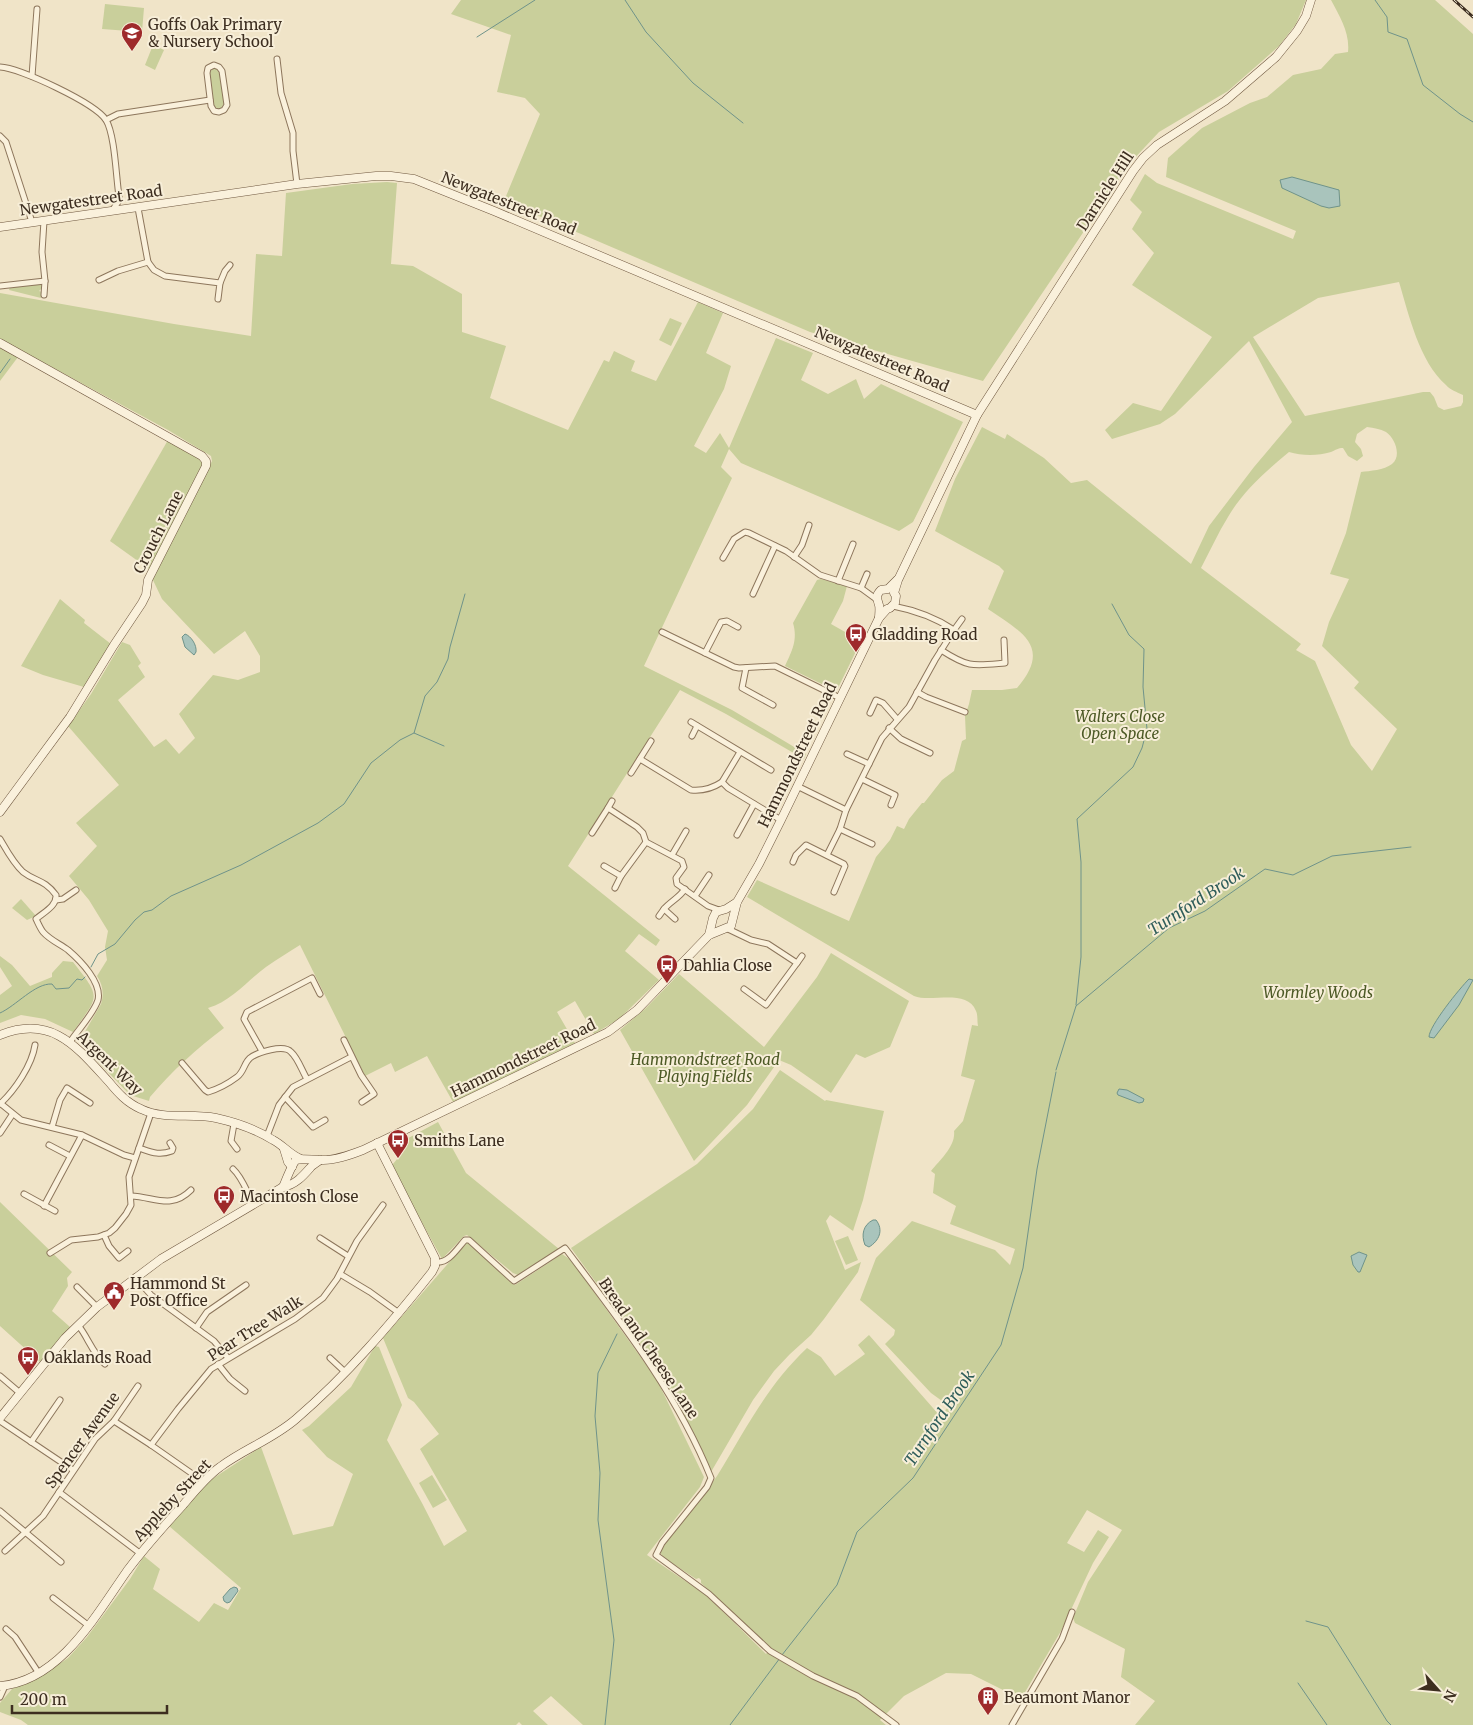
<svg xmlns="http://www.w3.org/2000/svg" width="1473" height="1725" font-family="Merriweather,serif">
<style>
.green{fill:#c9cf9b;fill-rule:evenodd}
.water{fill:#a9c4bc;stroke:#6f938a}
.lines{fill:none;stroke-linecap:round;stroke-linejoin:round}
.stream{stroke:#6f938a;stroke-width:1}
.street-casing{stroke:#8d765c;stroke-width:7}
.secondary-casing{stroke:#6f573f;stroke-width:9}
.street{stroke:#faf1dc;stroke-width:5}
.secondary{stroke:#faf1dc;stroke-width:8}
.rail-casing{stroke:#3d2e20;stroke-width:3}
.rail{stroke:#f7eed8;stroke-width:1;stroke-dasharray:4;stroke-linecap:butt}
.labels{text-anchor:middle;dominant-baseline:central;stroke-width:4;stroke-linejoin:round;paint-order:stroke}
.poi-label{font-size:15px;fill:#3d2e20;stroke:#f7eed8;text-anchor:start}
.street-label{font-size:15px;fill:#3d2e20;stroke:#f7eed8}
.park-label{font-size:15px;font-style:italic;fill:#4d5a26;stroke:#f7eed8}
.water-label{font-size:16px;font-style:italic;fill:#2f5d5a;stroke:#f7eed8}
</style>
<rect width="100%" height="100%" fill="#f0e4c8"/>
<g class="green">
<path d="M461,0H1306L1296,24L1279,46L1228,91L1159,132L1130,163L983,381L810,332L504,201L540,114L525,98L497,92L511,35L451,14Z"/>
<path d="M1331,0H1435L1473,34V1725H1135L1155,1701L1121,1677L1125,1649L1075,1623L1073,1618L1088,1582L1122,1530L1087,1510L1067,1543L1084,1552L1098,1530L1109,1537L1093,1563L1061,1631L1021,1699L971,1674L946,1673L904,1696L880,1720L886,1725H583L551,1696L533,1711L548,1725H522L519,1722L516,1725H28L21,1720L0,1712V1703L12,1689L43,1675L68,1658L87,1637L130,1579L144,1556L160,1569L153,1589L199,1622L214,1603L228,1610L241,1588L169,1526L206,1483L261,1447L293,1535L333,1526L353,1474L327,1457L302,1430L309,1426L351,1387L375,1346L379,1347L402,1405L387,1440L422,1503L444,1546L467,1531L420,1449L439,1434L414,1402L408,1398L383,1338L466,1243H469L515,1285L562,1254L571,1260L657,1380L704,1477L700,1487L647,1555L706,1595L766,1654L770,1649L701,1583V1580L699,1578L696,1579L663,1557L660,1552L663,1545C681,1523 701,1500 717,1476C746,1429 766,1387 807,1348L821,1357L835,1376L865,1354L858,1345L869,1335L940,1416L949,1406L931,1393L885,1344L894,1335L895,1330L860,1300L876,1258L912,1221L995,1250L1010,1265L1015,1249L950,1224L956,1206L933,1193L935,1174L931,1171C940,1160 956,1146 954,1131L963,1121L975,1080L961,1076L972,1025L978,1026C977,1021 978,1015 976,1011C967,988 931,1003 914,996L747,897L757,880L849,921L876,857L890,840L897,826L904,829L909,819L922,803H924L942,780L954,771L962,741L966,739L965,716L969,704L972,690H1002L1017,688C1053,646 1021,632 988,609L1004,571L999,566L935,531L955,479L982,427L1005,439L1007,434L1044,458L1071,483L1087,480L1191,564L1209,526L1254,467L1292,422L1249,341L1175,414L1160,424L1112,439L1105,430L1133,403L1161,411L1212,337L1132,285L1154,253L1132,229L1142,212L1130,200L1145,174L1157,183L1293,239L1296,231L1166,177L1168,158L1202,128L1250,103L1267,97L1293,75L1321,69L1335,54L1348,52C1350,33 1340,17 1331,0ZM1399,282C1409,315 1419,361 1446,385C1450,390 1457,392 1463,395V402L1461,406L1444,410L1438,407L1434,397L1430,392H1423L1305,416L1253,337L1318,298ZM1367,427C1374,428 1380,429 1386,432C1395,438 1402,456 1392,464C1384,470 1370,471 1361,472L1346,533L1330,574L1349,579L1329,622L1322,646L1359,682L1354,688L1397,729L1372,771L1351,745L1315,661L1296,650L1301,644L1201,568C1210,551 1218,533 1228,517C1243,491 1266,471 1289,452C1302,456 1318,456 1331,452C1336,450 1338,448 1343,448L1348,456L1357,461L1363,456L1361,449L1355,442L1357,434Z"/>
<path d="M105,4L144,8L142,32L102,29Z"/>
<path d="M153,45L164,50L155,70L145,65Z"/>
<path d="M215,68L220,72L224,104L220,109H216L213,105L209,72Z"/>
<path d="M387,182L397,183L391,264L413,266L462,294V332L506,346L490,398L568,430L604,360L609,362L614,351L635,361L631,371L656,381L698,302L723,313L706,353L731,366L724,389L694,446L706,453L720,433L729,448L776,338L813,353L801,380L828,394L856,379L864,399L881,384L963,422L913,522L899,531L741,463L729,449L721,467L732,478L644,666L732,710L806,754L804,759L726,714L680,690L568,866L660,940L656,946L639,934L625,951L659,980L619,1019L594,1034L575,1001L557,1012L575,1043L453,1102L427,1056L395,1072L391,1063L365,1076L300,945C289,952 277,959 266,967C247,981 232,1001 208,1008L224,1028C196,1049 172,1071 150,1097L149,1101L130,1095L79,1042L101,1004C104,994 103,985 97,976L107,960L105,947L108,931L89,900L69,876L97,846L76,823L119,785L68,726L91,694L122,642L130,645L141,663L138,666L145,677L118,700L154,747L166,739L179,754L195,738L179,714L213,675L238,680L260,672V656L245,631L214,654L162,599L152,578L212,461L211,456L168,430L0,339V293L174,324L251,336L256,254L282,256L286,193L352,184Z"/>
<path d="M42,283V288L39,291L42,292L41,298L9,290L10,287Z"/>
<path d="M670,318L682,323L671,346L659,340Z"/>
<path d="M0,347L18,357L0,381Z"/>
<path d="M168,440L201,458L203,465L149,569L110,541Z"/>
<path d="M821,579L847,586L843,601L831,624L861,641L837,690H834L785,666C792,651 798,640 793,623L817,580Z"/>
<path d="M60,599L85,620L84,623L111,644L84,687L43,675L21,666Z"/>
<path d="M21,899L36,916L27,920L12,908Z"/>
<path d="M831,953L909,1001L890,1047L865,1058L856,1054L831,1093L791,1065L779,1060L747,1105L694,1161L620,1030L646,1008L679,974L764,1047L817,977Z"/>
<path d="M0,956L12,965L30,986L52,977V973L63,961L73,962C102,999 99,995 73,1032L45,1019L21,1015L0,1023V995L12,986L0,967Z"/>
<path d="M780,1070L825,1101L826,1100L884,1111L863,1200L853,1231L830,1215L826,1221L845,1270L861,1262L858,1272L824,1319L811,1335L790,1354L774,1371L753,1400L711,1472L673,1396L653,1361L571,1248L697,1164L753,1109Z"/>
<path d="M438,1122L466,1173L559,1249L518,1275L513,1273L467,1235L464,1236L442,1259L391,1166C399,1158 402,1153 401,1142Z"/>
<path d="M0,1202L72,1272L67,1278L68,1286L52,1311L70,1327L40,1362L0,1326Z"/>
<path d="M848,1236L858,1260L846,1265L835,1241Z"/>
<path d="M432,1475L447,1500L433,1508L419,1483Z"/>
</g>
<g class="water">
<path d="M1292,177L1339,190L1340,206L1329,208L1321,206L1282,188L1280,180Z"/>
<path d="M185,634C191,636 197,645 196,652L194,655L185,647L182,637Z"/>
<path d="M1469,979L1473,980L1459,1005L1434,1038L1429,1037C1429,1026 1460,988 1469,979Z"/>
<path d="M1119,1089L1127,1090L1144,1099L1143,1102L1139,1103L1118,1095L1117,1093Z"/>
<path d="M873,1220H876C884,1230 879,1241 869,1247L865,1245C861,1235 863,1225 873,1220Z"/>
<path d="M1359,1252L1367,1255L1360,1272H1358L1353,1265L1351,1256Z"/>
<path d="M234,1587L237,1588L238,1591L230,1602L227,1603L224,1601L223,1597L230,1589Z"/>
</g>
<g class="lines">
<g class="stream">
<path d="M625,0L646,32L693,83L743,123"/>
<path d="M1375,0L1387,17L1388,32L1407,39L1423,85L1460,114L1473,122"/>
<path d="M477,37L535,0"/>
<path d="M0,373L10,359"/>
<path d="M444,746L414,733L425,696L437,682L448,659L450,647L465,594"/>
<path d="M91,967L98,954L115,944L135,920L144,912L152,910L171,896L241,865L318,823L344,804L371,763L400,740L414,733"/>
<path d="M1076,1005L1081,957V862L1077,819L1133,767L1142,748L1147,729L1143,687L1144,649L1129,635L1112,604"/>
<path d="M0,1013C16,1006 35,983 52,984L56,989L69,988L77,979L82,980L85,977"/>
<path d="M1056,1070L1076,1006L1169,928L1205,911L1265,869L1293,875L1332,856L1411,847"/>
<path d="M1306,1621L1328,1627L1387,1721L1391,1725"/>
<path d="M782,1655L837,1585L857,1532L913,1478L1001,1345L1023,1268L1037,1169L1056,1072"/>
<path d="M1298,1683L1327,1725"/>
<path d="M605,1725L614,1640L598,1520L600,1473L595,1416L598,1373L617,1334"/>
<path d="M730,1725L780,1658"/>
</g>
<g class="street-casing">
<g id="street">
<path d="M277,59L281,93L293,133V151L297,184"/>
<path d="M214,65L219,67L222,71L227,105L224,110L219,112L214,111L211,106L207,73L208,68Z"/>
<path d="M0,67C20,68 95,103 106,120C115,135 116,177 119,196L118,202L112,211"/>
<path d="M32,76L37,9"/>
<path d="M106,120L118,114L210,100"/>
<path d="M0,136L6,142L32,222"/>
<path d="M138,208L148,262"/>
<path d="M99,280L118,271L148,262L154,270L165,276L220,283L218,299"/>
<path d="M220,283L225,271L230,265"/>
<path d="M0,286L45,281"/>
<path d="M44,295L45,281L42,252L44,221"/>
<path d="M794,557L802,545L809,525"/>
<path d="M723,558L734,539L745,532L749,533L786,551L820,575L861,588L876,599"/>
<path d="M838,581L853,544"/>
<path d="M861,588L867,574"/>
<path d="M753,594L775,546"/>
<path d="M893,606C914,610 936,618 954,630L962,619"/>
<path d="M662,632L734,667L739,668L775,666L840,698"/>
<path d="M941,650C969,668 973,666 1005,663L1004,640"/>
<path d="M705,653L721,622L727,621L738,627"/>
<path d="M746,668L742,688L773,705"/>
<path d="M917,692L926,697L965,712"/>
<path d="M870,713L876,700L883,703L897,719"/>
<path d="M691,722L771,770"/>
<path d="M889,728L901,739L930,753"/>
<path d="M692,736L697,726"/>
<path d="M847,754L869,764"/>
<path d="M640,759L691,790C701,791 713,788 722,782L728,788L781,820"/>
<path d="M631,773L651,741"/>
<path d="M862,779L895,795L891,805"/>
<path d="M722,782L740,752"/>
<path d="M797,786L846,810"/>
<path d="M608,808L612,801"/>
<path d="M840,829L872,844"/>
<path d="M592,833L608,808L637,827L643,833L646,842L682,861L684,867L676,878L677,884L708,906L719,910"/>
<path d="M737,835L754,804"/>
<path d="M0,839C7,851 13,863 23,872C36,882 44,879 56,895C57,906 44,912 36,919C38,923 40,928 43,932C50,940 60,944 68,950C81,961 102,983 98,1000C94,1013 78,1030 70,1042"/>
<path d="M672,855L686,831"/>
<path d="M827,855L840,829L846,810L882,738L909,707L935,660L954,630"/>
<path d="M793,862L796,855L806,845L844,864L845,866L834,892"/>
<path d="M604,866L621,876L646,842"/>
<path d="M615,888L621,876"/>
<path d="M695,896L709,875"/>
<path d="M56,900L63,899L76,890"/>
<path d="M659,916L664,909"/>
<path d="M675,919L664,909C671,901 679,898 685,889"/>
<path d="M728,929L751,940L768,944L797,963L766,1005L744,989"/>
<path d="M797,963L802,956"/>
<path d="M344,1040L361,1075L374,1094L362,1102"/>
<path d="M262,1051L244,1019L247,1012L312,978L320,994"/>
<path d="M182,1063L205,1090L208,1092C218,1089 229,1083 237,1077C244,1072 244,1063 250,1058C258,1052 284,1044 291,1052C298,1058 302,1071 307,1079"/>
<path d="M285,1097L313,1127L325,1120"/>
<path d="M0,1103L21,1120L82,1135L124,1155L135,1158"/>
<path d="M0,1104C15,1090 32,1065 35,1045"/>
<path d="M234,1124L231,1141L237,1149"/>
<path d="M52,1127L60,1100L67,1088L90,1103"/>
<path d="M0,1133L12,1115"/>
<path d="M267,1136L279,1105L293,1087L351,1057"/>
<path d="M49,1145L70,1156"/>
<path d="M139,1148C151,1152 159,1156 172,1151L173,1148L170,1143"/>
<path d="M233,1169C243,1178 247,1193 254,1205"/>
<path d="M24,1194L55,1211"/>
<path d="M131,1196C155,1197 171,1210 191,1190"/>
<path d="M44,1206L82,1135"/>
<path d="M104,1235L109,1246L119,1258L128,1251"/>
<path d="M320,1238L348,1256"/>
<path d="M50,1253L71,1240L98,1237L109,1233L115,1228L126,1214L131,1205L129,1177L151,1113"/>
<path d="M436,1262C448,1264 457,1249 465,1240H469L514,1281L565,1248C620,1321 677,1393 711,1478L707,1487L662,1543L656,1555L709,1594L770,1651L813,1676L857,1696L896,1725"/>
<path d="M340,1274L370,1292L399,1313"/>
<path d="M135,1277L151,1295L214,1341L228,1358"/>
<path d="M77,1287L97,1307"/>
<path d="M78,1325C88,1337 92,1353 105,1364"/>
<path d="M196,1328L207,1312L246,1285"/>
<path d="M330,1358L345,1372"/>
<path d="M218,1364L230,1379L245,1391"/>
<path d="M0,1376L20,1393"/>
<path d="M0,1421L73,1470"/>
<path d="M114,1421L151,1445L204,1482"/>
<path d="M31,1442L60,1400"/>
<path d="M151,1445L178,1409L211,1369L295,1319L323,1298L337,1279L357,1241L383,1205"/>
<path d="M59,1492L141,1554"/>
<path d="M0,1511L61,1562"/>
<path d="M5,1551L43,1516L95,1439L114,1421L138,1386"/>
<path d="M53,1598L89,1626"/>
<path d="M6,1629L15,1637L38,1672"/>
<path d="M0,1697L5,1686"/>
<path d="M1012,1725L1062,1639L1072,1612"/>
</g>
</g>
<g class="secondary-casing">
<g id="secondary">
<path d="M0,227L297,184L376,176H391L414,179L494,211L977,415"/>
<path d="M0,343L202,456L206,461V466L148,580L146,595L142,603L114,645L70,717L0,812"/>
<path d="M879,618C879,615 880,609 879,605C877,598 875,596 881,590L888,589L897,580"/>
<path d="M709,935L713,918L716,912L726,909L737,902"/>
<path d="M0,1035C52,1014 77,1047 109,1082C118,1093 127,1103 141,1109C164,1120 191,1113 216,1118C234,1122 257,1130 273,1140C283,1145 290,1155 301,1159"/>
<path d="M284,1149L288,1162L292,1167"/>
<path d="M283,1187C286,1180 292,1164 296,1160C303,1158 312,1160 320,1160C334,1161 350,1155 363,1150L608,1032L637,1010L709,935L731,926L737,902L759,864L781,820L879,618L887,609L890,608L895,603L896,596L894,593L898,580L977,415L1133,171L1143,158L1157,145L1225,101L1276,57L1297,31L1306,16L1311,0"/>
<path d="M0,1418L65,1338L97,1307L161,1259L283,1187C295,1185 303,1176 310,1168C312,1165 317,1163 320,1160"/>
<path d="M0,1686C60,1681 96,1615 127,1571C144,1548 164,1526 183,1505C194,1492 206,1477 220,1467C244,1449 273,1439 296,1419C347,1375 390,1325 432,1272L435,1266V1258L377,1143"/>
</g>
</g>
<use href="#street" class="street"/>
<use href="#secondary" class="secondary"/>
<g class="rail-casing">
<path id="rail" d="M1454,0L1473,17"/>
</g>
<use href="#rail" class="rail"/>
</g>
<defs>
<g id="school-pin" transform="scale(1.125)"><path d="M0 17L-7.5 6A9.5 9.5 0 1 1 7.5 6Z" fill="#9e2a2b" stroke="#f7eed8"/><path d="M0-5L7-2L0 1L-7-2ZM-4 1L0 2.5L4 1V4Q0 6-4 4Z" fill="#fff"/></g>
<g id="bus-pin" transform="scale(1.125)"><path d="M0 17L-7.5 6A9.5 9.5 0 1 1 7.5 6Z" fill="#9e2a2b" stroke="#f7eed8"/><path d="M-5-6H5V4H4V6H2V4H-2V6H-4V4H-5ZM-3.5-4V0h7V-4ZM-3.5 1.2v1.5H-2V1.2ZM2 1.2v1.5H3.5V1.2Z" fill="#fff"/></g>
<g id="civic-pin" transform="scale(1.125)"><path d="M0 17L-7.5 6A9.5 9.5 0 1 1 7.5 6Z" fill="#9e2a2b" stroke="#f7eed8"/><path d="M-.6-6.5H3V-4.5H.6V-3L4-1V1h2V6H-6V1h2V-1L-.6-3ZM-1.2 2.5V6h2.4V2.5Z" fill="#fff"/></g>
<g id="building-pin" transform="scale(1.125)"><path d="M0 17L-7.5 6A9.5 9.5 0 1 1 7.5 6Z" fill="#9e2a2b" stroke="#f7eed8"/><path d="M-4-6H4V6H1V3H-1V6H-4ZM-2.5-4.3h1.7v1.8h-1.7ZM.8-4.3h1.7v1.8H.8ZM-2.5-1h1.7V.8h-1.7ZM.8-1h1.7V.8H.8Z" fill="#fff"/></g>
</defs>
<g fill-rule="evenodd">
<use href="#school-pin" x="132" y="33"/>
<use href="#bus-pin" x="856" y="634"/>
<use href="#bus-pin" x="667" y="965"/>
<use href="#bus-pin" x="398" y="1140"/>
<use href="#bus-pin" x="224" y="1196"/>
<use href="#civic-pin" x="114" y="1292"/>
<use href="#bus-pin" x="28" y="1357"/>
<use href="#building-pin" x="988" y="1697"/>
</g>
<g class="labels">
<g class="poi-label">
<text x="148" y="24">Goffs Oak Primary<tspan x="148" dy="17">&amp; Nursery School</tspan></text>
<text x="872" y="634">Gladding Road</text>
<text x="683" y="965">Dahlia Close</text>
<text x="414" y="1140">Smiths Lane</text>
<text x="240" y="1196">Macintosh Close</text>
<text x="130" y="1283">Hammond St<tspan x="130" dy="17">Post Office</tspan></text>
<text x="44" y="1357">Oaklands Road</text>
<text x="1004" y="1697">Beaumont Manor</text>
</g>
<g class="street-label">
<text transform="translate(1105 191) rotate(-57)">Darnicle Hill</text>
<text transform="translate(91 200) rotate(-8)">Newgatestreet Road</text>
<text transform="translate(509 203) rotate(22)">Newgatestreet Road</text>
<text transform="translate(882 359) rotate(23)">Newgatestreet Road</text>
<text transform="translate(158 532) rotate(-63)">Crouch Lane</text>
<text transform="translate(797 755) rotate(-64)">Hammondstreet Road</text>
<text transform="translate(523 1058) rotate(-26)">Hammondstreet Road</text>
<text transform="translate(110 1063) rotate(44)">Argent Way</text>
<text transform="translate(255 1328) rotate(-32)">Pear Tree Walk</text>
<text transform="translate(649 1348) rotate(56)">Bread and Cheese Lane</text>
<text transform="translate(82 1440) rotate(-54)">Spencer Avenue</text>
<text transform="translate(172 1500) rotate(-47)">Appleby Street</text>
</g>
<g class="park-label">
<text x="1120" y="716">Walters Close<tspan x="1120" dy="17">Open Space</tspan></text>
<text x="1318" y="992">Wormley Woods</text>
<text x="705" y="1059">Hammondstreet Road<tspan x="705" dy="17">Playing Fields</tspan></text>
</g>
<g class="water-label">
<text transform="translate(1196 901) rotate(-33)">Turnford Brook</text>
<text transform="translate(939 1418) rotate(-56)">Turnford Brook</text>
</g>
</g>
<g transform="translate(1438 1690) rotate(117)" stroke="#f7eed8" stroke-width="4" paint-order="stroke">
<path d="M0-4L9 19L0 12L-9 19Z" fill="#3d2e20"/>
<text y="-8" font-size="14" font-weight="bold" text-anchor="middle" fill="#3d2e20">N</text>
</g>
<path d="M12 1705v8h155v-8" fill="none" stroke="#3d2e20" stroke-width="2.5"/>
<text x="20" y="1705" font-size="15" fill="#3d2e20" stroke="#f7eed8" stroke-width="4" paint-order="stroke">200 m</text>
</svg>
